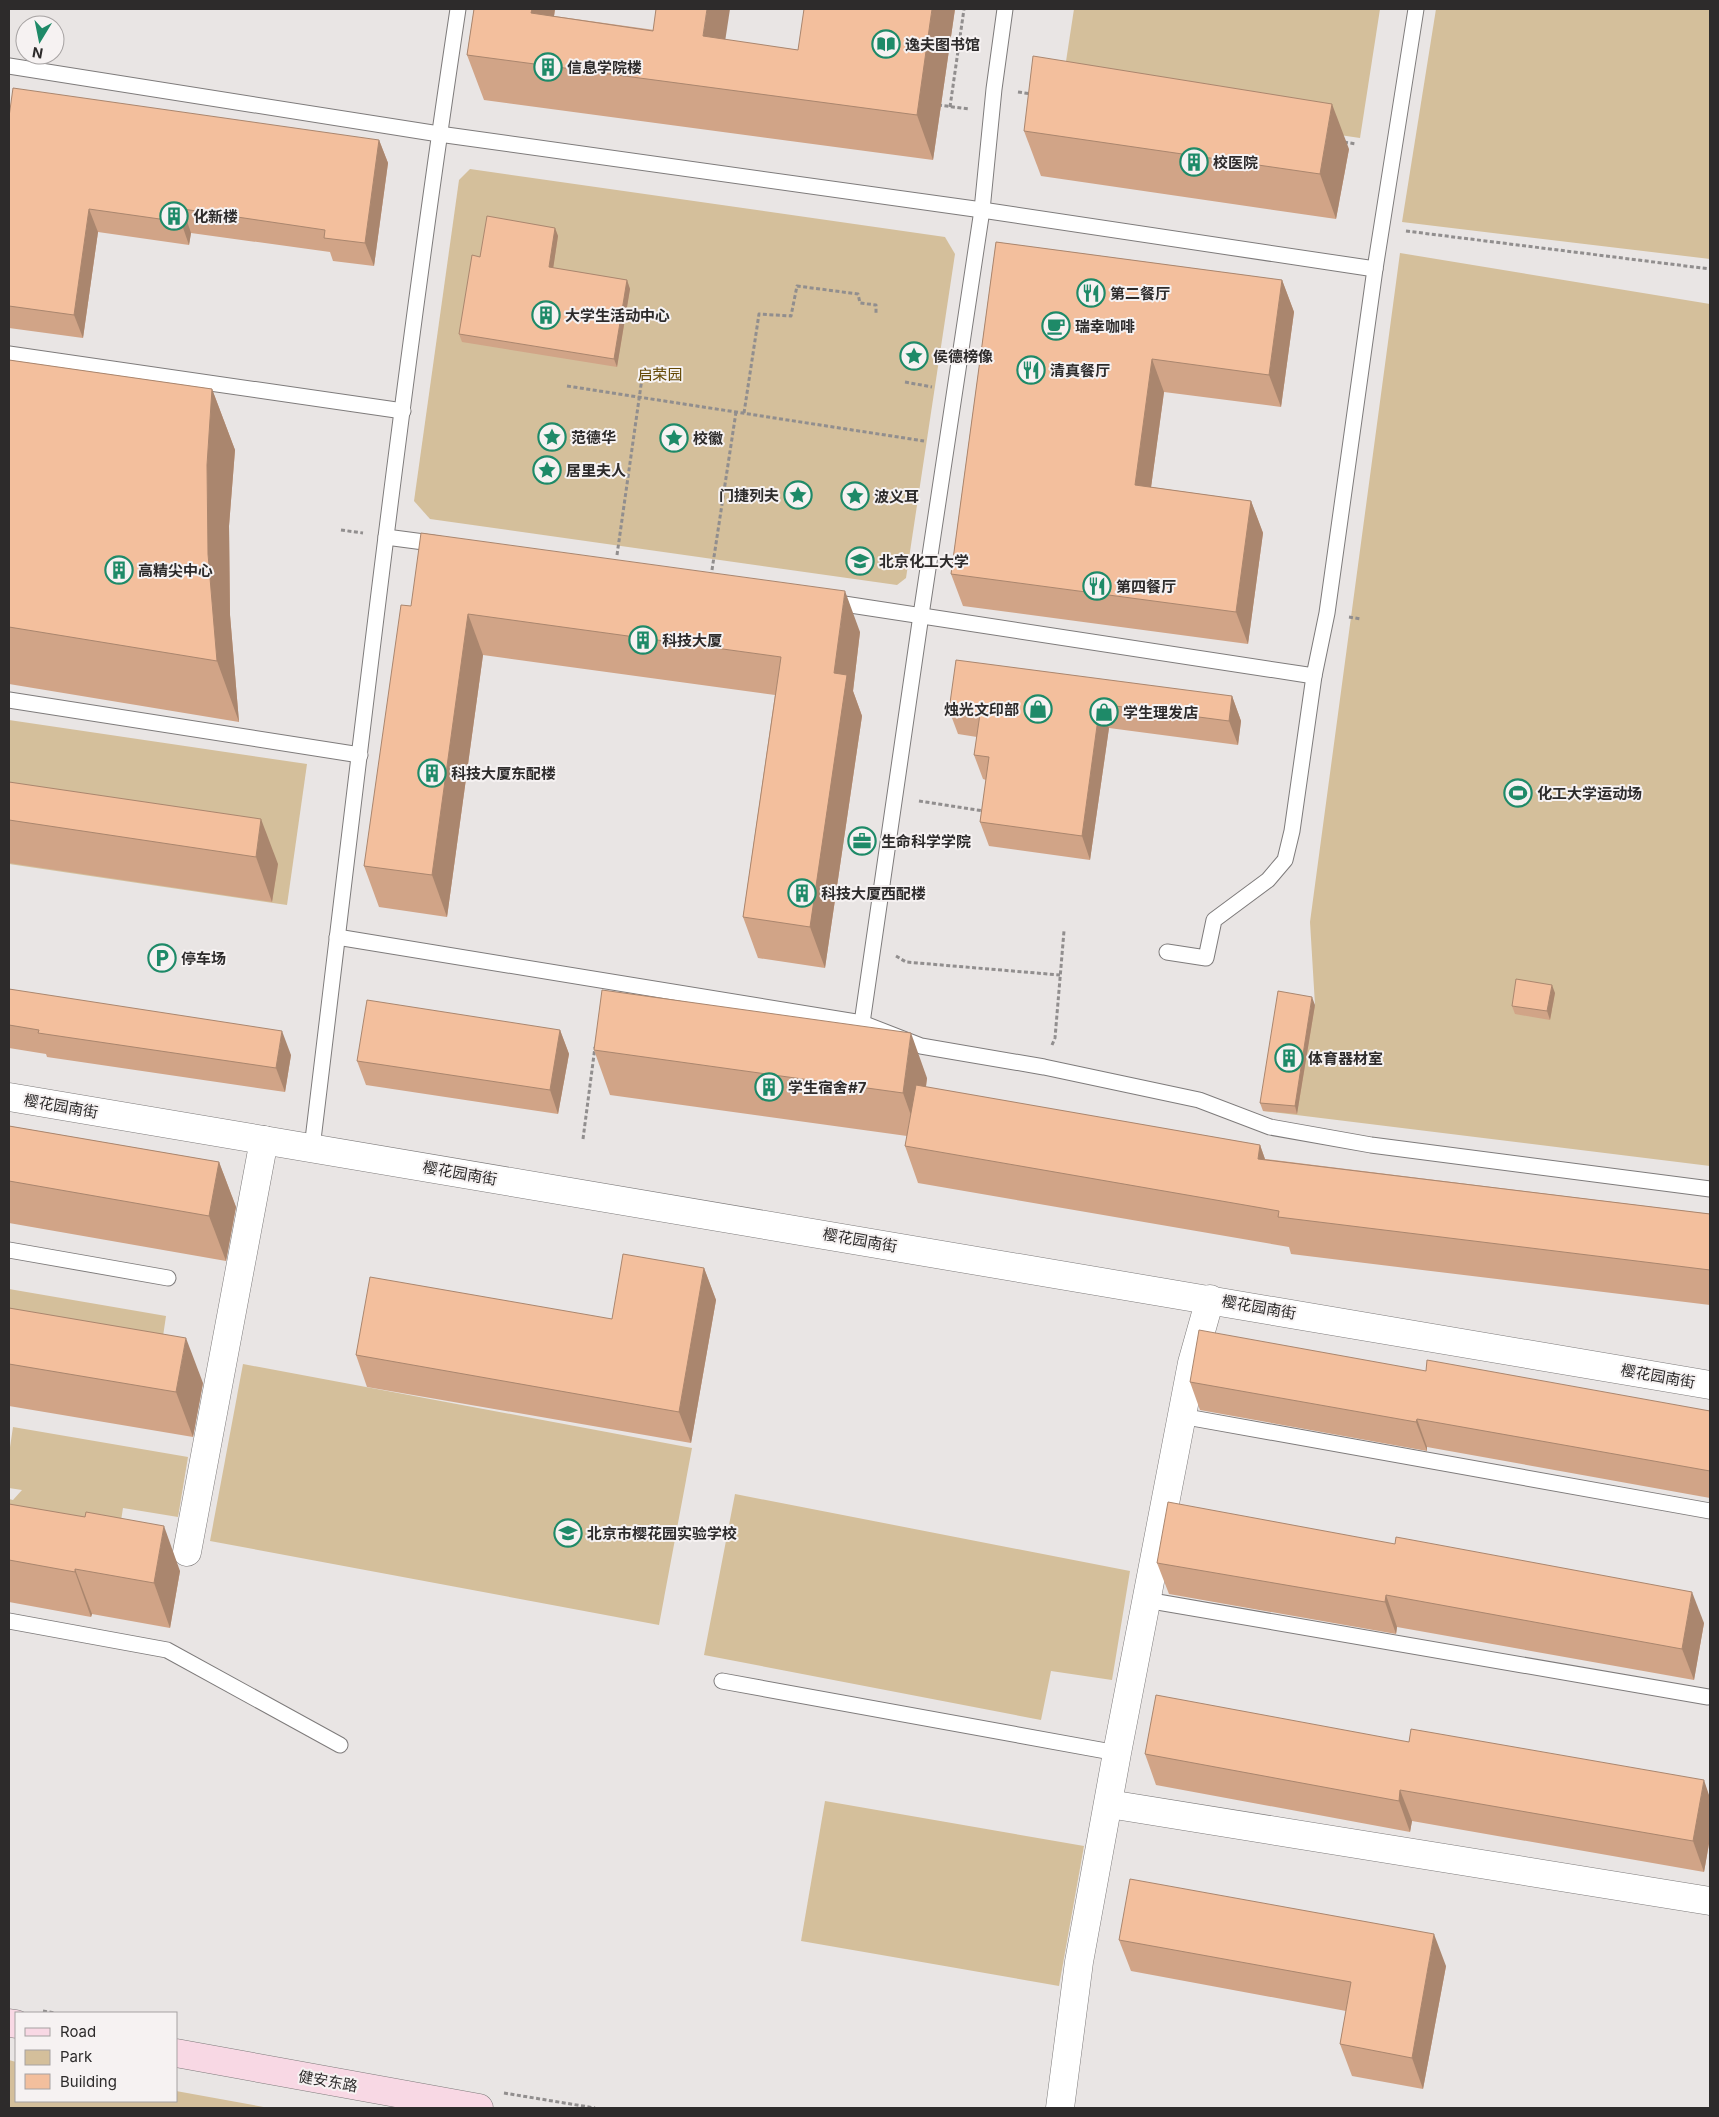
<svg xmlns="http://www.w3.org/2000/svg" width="1719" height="2117" font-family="Inter,'Noto Sans SC',sans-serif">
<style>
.green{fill:#d4bf9b}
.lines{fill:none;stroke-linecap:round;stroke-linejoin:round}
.lane-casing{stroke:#7e7b7b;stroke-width:17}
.street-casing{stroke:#7e7b7b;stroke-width:29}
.secondary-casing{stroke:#7e7b7b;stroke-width:29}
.path{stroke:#918e8e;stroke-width:3;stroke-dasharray:4 2.5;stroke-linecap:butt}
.lane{stroke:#fff;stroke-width:15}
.street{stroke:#fff;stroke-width:28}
.secondary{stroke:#f8d8e4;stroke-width:28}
.wall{fill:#d1a487}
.shaded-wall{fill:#aa866e}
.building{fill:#f3bf9d;stroke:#aa866e}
.labels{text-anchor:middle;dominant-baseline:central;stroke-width:4;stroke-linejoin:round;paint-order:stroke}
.poi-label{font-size:15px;font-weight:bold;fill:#2d2b2b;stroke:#f6f2f2;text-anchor:start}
.park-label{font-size:15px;fill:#644804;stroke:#f6f2f2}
.street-label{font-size:15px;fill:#2d2b2b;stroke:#f6f2f2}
</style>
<rect width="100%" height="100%" fill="#e9e5e4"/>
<g class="green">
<path d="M1074,9H1380L1360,138L1061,94Z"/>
<path d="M1436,9H1710V259L1402,222Z"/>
<path d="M470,169L945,237L955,254L906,578L897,585L430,519L414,501L459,180Z"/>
<path d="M1400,253L1710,304V1166L1263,1111L1315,1005L1310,922Z"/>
<path d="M9,720L307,764L287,905L9,864Z"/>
<path d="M9,1289L166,1316L161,1350L9,1325Z"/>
<path d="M243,1364L692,1448L659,1625L210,1541Z"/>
<path d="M13,1427L188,1457L178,1517L123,1508L117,1546L9,1528V1499L13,1500L22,1490L9,1488V1454Z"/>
<path d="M735,1494L1130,1571L1112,1680L1051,1671L1041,1720L704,1655Z"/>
<path d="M825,1801L1084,1846L1059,1986L801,1941Z"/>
<path d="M9,2060L16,2062V2101H176V2091L269,2108H9Z"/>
</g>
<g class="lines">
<g class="lane-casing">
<g id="lane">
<path d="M9,66L439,134L982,210L1375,269"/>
<path d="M9,354L403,411"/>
<path d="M386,537L439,544"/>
<path d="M831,602L1314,676"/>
<path d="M9,700L360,755"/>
<path d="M337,937L862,1023L921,1046L1044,1067L1199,1100L1270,1127L1371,1145L1710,1189"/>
<path d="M1167,952L1206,958L1214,920L1268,880L1285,860L1292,831L1314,676L1327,613L1375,269L1416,9"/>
<path d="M862,1023L921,615L982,210L994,89L1005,9"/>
<path d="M312,1148C358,768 401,387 458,9"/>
<path d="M9,1250L168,1278"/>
<path d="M1181,1416L1710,1511"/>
<path d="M1146,1600L1708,1697"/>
<path d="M9,1621L167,1650L340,1745"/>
<path d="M722,1681L1117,1753"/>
</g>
</g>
<g class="street-casing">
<g id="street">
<path d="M9,1097L1710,1385"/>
<path d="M187,1552L264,1140"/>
<path d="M1109,1804L1710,1901"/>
<path d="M1060,2108L1079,1962L1117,1753L1192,1363L1210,1299"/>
</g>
</g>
<g class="secondary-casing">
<g id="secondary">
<path d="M9,2023L16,2024"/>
<path d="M176,2053L479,2108"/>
</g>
</g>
<g class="path">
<path d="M1018,92L1032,94"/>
<path d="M938,105L969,109"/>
<path d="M950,107L964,9"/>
<path d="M1344,142L1356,144"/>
<path d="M1406,231L1710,269"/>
<path d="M905,382L932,387"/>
<path d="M567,386L924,441"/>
<path d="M744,413L759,314L791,316L797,286L858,294L860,303L876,305V313"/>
<path d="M341,530L363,533"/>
<path d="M617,555L643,371"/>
<path d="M712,570L736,412"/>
<path d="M1349,617L1361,619"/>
<path d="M919,801L984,811"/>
<path d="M896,956L906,962L1060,975"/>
<path d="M1052,1045L1055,1038L1064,931"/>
<path d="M583,1139L595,1047"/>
<path d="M43,2011L55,2013"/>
<path d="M504,2093L595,2108"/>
</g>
<use href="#lane" class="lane"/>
<use href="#street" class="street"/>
<use href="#secondary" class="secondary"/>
</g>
<g class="wall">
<path d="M474,9H555L554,16L798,50L955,9L933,160L484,100L467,55Z"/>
<path d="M9,117L379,140L388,163L374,266L333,261L330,252L191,233L189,245L98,232L83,338L9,328Z"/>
<path d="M1024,131L1349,149L1336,219L1041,176Z"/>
<path d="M555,228L558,236L553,268L627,280L630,289L617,367L462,342L459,334L480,257Z"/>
<path d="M996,242L1282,280L1294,312L1281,407L1164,392L1151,487L1251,501L1263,533L1248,644L963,606L951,574Z"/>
<path d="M9,360L212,389L235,450L229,526L230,615L239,722L9,684Z"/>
<path d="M411,606L860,632L853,691L862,716L825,968L758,958L743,917L775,695L570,667L483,655L447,917L379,907L364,866Z"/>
<path d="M1232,696L1241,721L1238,745L1109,728L1090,860L989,846L980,822L986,780L983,779L974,755L977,737L958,734L949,710Z"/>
<path d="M9,782L278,864L272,902L9,863Z"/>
<path d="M9,989L291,1055L285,1092L47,1057L46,1054L9,1048Z"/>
<path d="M1555,993L1550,1020L1515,1014L1512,1006Z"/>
<path d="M1315,1005L1297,1114L1263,1111L1260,1103Z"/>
<path d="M560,1030L569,1054L558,1114L366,1085L357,1061Z"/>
<path d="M594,1050L927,1078L926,1087L1260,1145L1265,1159L1710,1214V1305L1291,1254L1289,1247L918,1183L905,1146L907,1136L610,1095Z"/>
<path d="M9,1126L219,1162L236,1207L226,1261L9,1223Z"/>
<path d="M704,1268L716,1300L691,1443L367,1387L356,1355L612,1319Z"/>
<path d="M9,1308L203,1383L193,1437L9,1406Z"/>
<path d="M1426,1371L1710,1411V1498L1427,1447V1451L1200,1410L1190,1382Z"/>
<path d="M9,1504L180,1571L170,1628L92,1614L91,1617L9,1602Z"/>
<path d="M1157,1563L1704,1623L1694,1680L1397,1627L1396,1634L1169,1594Z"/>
<path d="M1145,1754L1710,1798V1838L1704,1872L1412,1821L1410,1832L1156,1785Z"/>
<path d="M1119,1940L1446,1966L1423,2089L1352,2076L1340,2044L1346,2011L1131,1971Z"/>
</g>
<g class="shaded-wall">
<path d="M532,9H555L548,58L531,13Z"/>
<path d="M707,9H730L719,81L703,36Z"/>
<path d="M932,9H955L933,160L917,115Z"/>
<path d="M1332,104L1349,149L1336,219L1320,174Z"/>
<path d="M379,140L388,163L374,266L365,243Z"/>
<path d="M89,209L98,232L83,338L74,315Z"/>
<path d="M183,209L191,233L189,245L181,222Z"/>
<path d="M555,228L558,236L552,276L549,267Z"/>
<path d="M627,280L630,289L617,367L614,359Z"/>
<path d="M1282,280L1294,312L1281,407L1269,375Z"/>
<path d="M1152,359L1164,392L1147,517L1135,485Z"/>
<path d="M212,389L235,450L229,526L230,615L239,722L217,661L208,554L207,465Z"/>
<path d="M1251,501L1263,533L1248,644L1236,612Z"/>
<path d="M845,591L860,632L853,691L862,716L825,968L810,927L834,673Z"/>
<path d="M468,614L483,655L447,917L432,875Z"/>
<path d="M1232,696L1241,721L1238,745L1229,721Z"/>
<path d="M1100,704L1109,728L1090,860L1082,836Z"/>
<path d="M261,819L278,864L272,902L256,857Z"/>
<path d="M1552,985L1555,993L1550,1020L1547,1011Z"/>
<path d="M1312,997L1315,1005L1297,1114L1295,1106Z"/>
<path d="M560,1030L569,1054L558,1114L550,1090Z"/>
<path d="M282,1031L291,1055L285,1092L276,1068Z"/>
<path d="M911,1033L927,1078L919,1138L903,1093Z"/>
<path d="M1260,1145L1273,1182L1258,1159Z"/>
<path d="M219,1162L236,1207L226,1261L209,1216Z"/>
<path d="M704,1268L716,1300L691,1443L679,1412Z"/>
<path d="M186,1338L203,1383L193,1437L176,1392Z"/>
<path d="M1417,1419L1427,1447V1451L1416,1422Z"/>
<path d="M164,1526L180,1571L170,1628L154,1583Z"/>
<path d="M75,1569L92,1614L91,1617L75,1572Z"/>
<path d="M1692,1592L1704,1623L1694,1680L1682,1649Z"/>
<path d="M1386,1595L1397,1627L1396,1634L1385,1602Z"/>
<path d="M1704,1780L1710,1798V1838L1704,1872L1693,1841Z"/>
<path d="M1400,1790L1412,1821L1410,1832L1399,1801Z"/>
<path d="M1434,1934L1446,1966L1423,2089L1412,2058Z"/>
</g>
<g class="building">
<path d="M474,9H532L531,13L653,31L656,9H707L703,36L798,50L804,9H932L917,115L467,55Z"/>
<path d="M1033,56L1332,104L1320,174L1024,131Z"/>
<path d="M13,88L379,140L365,243L324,238L325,230L183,209L181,222L89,209L74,315L9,306V117Z"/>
<path d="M487,216L555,228L549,267L627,280L614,359L459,334L472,255L480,257Z"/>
<path d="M996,242L1282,280L1269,375L1152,359L1135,485L1251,501L1236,612L951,574Z"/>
<path d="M9,360L212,389L207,465L208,554L217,661L9,627Z"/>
<path d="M421,533L845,591L834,673L847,675L810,927L743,917L781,657L555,626L468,614L432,875L364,866L401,605L411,606Z"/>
<path d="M956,660L1232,696L1229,721L1100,704L1082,836L980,822L989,757L974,755L980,714L949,710Z"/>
<path d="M9,782L261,819L256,857L9,820Z"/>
<path d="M1516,979L1552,985L1547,1011L1512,1006Z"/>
<path d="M9,989L282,1031L276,1068L38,1033L39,1030L9,1025Z"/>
<path d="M602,990L911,1033L903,1093L594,1050Z"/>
<path d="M1278,991L1312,997L1295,1106L1260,1103Z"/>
<path d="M367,1000L560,1030L550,1090L357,1061Z"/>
<path d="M916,1085L1260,1145L1258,1159L1710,1214V1270L1278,1217L1279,1211L905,1146Z"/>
<path d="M9,1126L219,1162L209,1216L9,1181Z"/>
<path d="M623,1254L704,1268L679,1412L356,1355L370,1277L612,1319Z"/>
<path d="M9,1308L186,1338L176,1392L9,1364Z"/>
<path d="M1199,1330L1426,1371L1427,1360L1710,1411V1471L1417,1419L1416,1422L1190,1382Z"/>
<path d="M1168,1502L1395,1544L1396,1537L1692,1592L1682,1649L1386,1595L1385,1602L1157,1563Z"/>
<path d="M9,1504L85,1517L86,1512L164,1526L154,1583L75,1569V1572L9,1560Z"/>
<path d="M1156,1695L1409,1742L1411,1729L1704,1780L1693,1841L1400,1790L1399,1801L1145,1754Z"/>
<path d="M1130,1879L1434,1934L1412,2058L1340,2044L1351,1982L1119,1940Z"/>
</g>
<defs>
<g id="library-ring" transform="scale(1.4375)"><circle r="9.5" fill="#f6f2f2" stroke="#1e8a68" stroke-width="1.5"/><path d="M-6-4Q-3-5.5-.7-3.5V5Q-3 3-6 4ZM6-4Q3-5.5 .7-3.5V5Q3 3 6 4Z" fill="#1e8a68"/></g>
<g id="building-ring" transform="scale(1.4375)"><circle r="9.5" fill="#f6f2f2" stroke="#1e8a68" stroke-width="1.5"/><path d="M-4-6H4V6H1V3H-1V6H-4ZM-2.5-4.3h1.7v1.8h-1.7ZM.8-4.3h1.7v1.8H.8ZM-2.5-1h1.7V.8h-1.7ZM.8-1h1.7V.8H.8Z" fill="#1e8a68"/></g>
<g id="restaurant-ring" transform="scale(1.4375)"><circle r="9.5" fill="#f6f2f2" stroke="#1e8a68" stroke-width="1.5"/><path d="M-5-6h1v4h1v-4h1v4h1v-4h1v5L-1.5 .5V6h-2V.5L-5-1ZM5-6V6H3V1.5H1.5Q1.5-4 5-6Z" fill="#1e8a68"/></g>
<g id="cafe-ring" transform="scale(1.4375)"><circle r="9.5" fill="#f6f2f2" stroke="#1e8a68" stroke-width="1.5"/><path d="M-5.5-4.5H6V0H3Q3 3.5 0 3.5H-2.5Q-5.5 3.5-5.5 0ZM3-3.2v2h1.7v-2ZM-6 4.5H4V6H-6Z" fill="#1e8a68"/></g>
<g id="sight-ring" transform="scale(1.4375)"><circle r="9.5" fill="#f6f2f2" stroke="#1e8a68" stroke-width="1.5"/><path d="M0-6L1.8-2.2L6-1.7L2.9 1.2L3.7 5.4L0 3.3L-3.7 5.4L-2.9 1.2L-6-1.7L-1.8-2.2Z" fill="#1e8a68"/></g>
<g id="university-ring" transform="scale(1.4375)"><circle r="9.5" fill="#f6f2f2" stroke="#1e8a68" stroke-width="1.5"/><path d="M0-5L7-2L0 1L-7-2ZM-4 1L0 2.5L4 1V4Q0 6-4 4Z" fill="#1e8a68"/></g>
<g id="shop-ring" transform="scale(1.4375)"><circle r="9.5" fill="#f6f2f2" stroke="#1e8a68" stroke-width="1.5"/><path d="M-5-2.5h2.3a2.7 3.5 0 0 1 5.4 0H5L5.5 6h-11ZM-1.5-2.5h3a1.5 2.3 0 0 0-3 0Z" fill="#1e8a68"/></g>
<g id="stadium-ring" transform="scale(1.4375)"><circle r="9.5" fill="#f6f2f2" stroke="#1e8a68" stroke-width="1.5"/><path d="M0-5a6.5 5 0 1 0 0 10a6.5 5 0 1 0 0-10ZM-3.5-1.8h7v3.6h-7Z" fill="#1e8a68"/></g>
<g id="office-ring" transform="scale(1.4375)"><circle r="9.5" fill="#f6f2f2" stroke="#1e8a68" stroke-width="1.5"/><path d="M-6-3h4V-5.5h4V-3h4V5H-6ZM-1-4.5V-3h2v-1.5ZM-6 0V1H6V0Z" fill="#1e8a68"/></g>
<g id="parking-ring" transform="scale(1.4375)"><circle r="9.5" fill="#f6f2f2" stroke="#1e8a68" stroke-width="1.5"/><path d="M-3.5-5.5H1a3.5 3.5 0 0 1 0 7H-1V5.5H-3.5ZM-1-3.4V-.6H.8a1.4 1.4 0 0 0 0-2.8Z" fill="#1e8a68"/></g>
<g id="school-ring" transform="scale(1.4375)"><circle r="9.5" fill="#f6f2f2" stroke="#1e8a68" stroke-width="1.5"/><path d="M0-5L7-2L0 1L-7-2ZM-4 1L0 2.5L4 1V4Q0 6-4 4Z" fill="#1e8a68"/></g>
</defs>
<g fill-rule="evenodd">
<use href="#library-ring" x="886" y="44"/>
<use href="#building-ring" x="548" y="67"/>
<use href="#building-ring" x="1194" y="162"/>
<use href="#building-ring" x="174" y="216"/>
<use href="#restaurant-ring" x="1091" y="293"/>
<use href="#building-ring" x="546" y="315"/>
<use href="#cafe-ring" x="1056" y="326"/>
<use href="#sight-ring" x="914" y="356"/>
<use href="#restaurant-ring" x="1031" y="370"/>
<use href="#sight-ring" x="552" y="437"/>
<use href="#sight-ring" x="674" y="438"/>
<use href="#sight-ring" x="547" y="470"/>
<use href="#sight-ring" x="798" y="495"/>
<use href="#sight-ring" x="855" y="496"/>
<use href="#university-ring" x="860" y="561"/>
<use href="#building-ring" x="119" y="570"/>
<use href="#restaurant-ring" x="1097" y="586"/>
<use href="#building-ring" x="643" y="640"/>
<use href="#shop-ring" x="1038" y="709"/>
<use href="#shop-ring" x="1104" y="712"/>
<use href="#building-ring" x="432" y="773"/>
<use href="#stadium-ring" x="1518" y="793"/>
<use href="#office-ring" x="862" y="841"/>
<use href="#building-ring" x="802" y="893"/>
<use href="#parking-ring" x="162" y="958"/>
<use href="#building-ring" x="1289" y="1058"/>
<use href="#building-ring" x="769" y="1087"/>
<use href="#school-ring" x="568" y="1533"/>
</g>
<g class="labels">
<g class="poi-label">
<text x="905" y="44">逸夫图书馆</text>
<text x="567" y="67">信息学院楼</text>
<text x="1213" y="162">校医院</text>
<text x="193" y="216">化新楼</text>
<text x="1110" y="293">第二餐厅</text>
<text x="565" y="315">大学生活动中心</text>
<text x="1075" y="326">瑞幸咖啡</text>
<text x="933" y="356">侯德榜像</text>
<text x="1050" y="370">清真餐厅</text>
<text x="571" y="437">范德华</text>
<text x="693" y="438">校徽</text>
<text x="566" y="470">居里夫人</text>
<text x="779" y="495" text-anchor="end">门捷列夫</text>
<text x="874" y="496">波义耳</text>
<text x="879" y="561">北京化工大学</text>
<text x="138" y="570">高精尖中心</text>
<text x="1116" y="586">第四餐厅</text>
<text x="662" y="640">科技大厦</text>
<text x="1019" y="709" text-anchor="end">烛光文印部</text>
<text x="1123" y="712">学生理发店</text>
<text x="451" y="773">科技大厦东配楼</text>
<text x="1537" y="793">化工大学运动场</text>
<text x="881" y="841">生命科学学院</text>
<text x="821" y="893">科技大厦西配楼</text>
<text x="181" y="958">停车场</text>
<text x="1308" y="1058">体育器材室</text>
<text x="788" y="1087">学生宿舍#7</text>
<text x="587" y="1533">北京市樱花园实验学校</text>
</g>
<g class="park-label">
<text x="660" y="374">启荣园</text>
</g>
<g class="street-label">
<text transform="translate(61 1106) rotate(10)">樱花园南街</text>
<text transform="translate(460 1173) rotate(10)">樱花园南街</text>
<text transform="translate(860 1240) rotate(10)">樱花园南街</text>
<text transform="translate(1259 1307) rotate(10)">樱花园南街</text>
<text transform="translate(1658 1376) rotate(10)">樱花园南街</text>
<text transform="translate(328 2081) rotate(10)">健安东路</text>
</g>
</g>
<rect width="1719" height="2117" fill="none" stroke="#2d2b2b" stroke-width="20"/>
<rect x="15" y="2012" width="162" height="90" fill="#f6f2f2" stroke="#a6a2a2"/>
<rect x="25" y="2028" width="25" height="8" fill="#f8d8e4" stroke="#a6a2a2"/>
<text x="60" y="2037" font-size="15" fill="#2d2b2b">Road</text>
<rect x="25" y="2050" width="25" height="15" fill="#d4bf9b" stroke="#a6a2a2"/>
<text x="60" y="2062" font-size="15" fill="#2d2b2b">Park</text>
<rect x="25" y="2074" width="25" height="15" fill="#f3bf9d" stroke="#a6a2a2"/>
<text x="60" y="2087" font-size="15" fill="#2d2b2b">Building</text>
<g transform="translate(40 40) rotate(190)"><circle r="24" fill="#f6f2f2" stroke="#a6a2a2"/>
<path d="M0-4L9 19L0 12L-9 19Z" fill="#1e8a68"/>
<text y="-8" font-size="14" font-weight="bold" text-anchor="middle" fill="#2d2b2b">N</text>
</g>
</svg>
